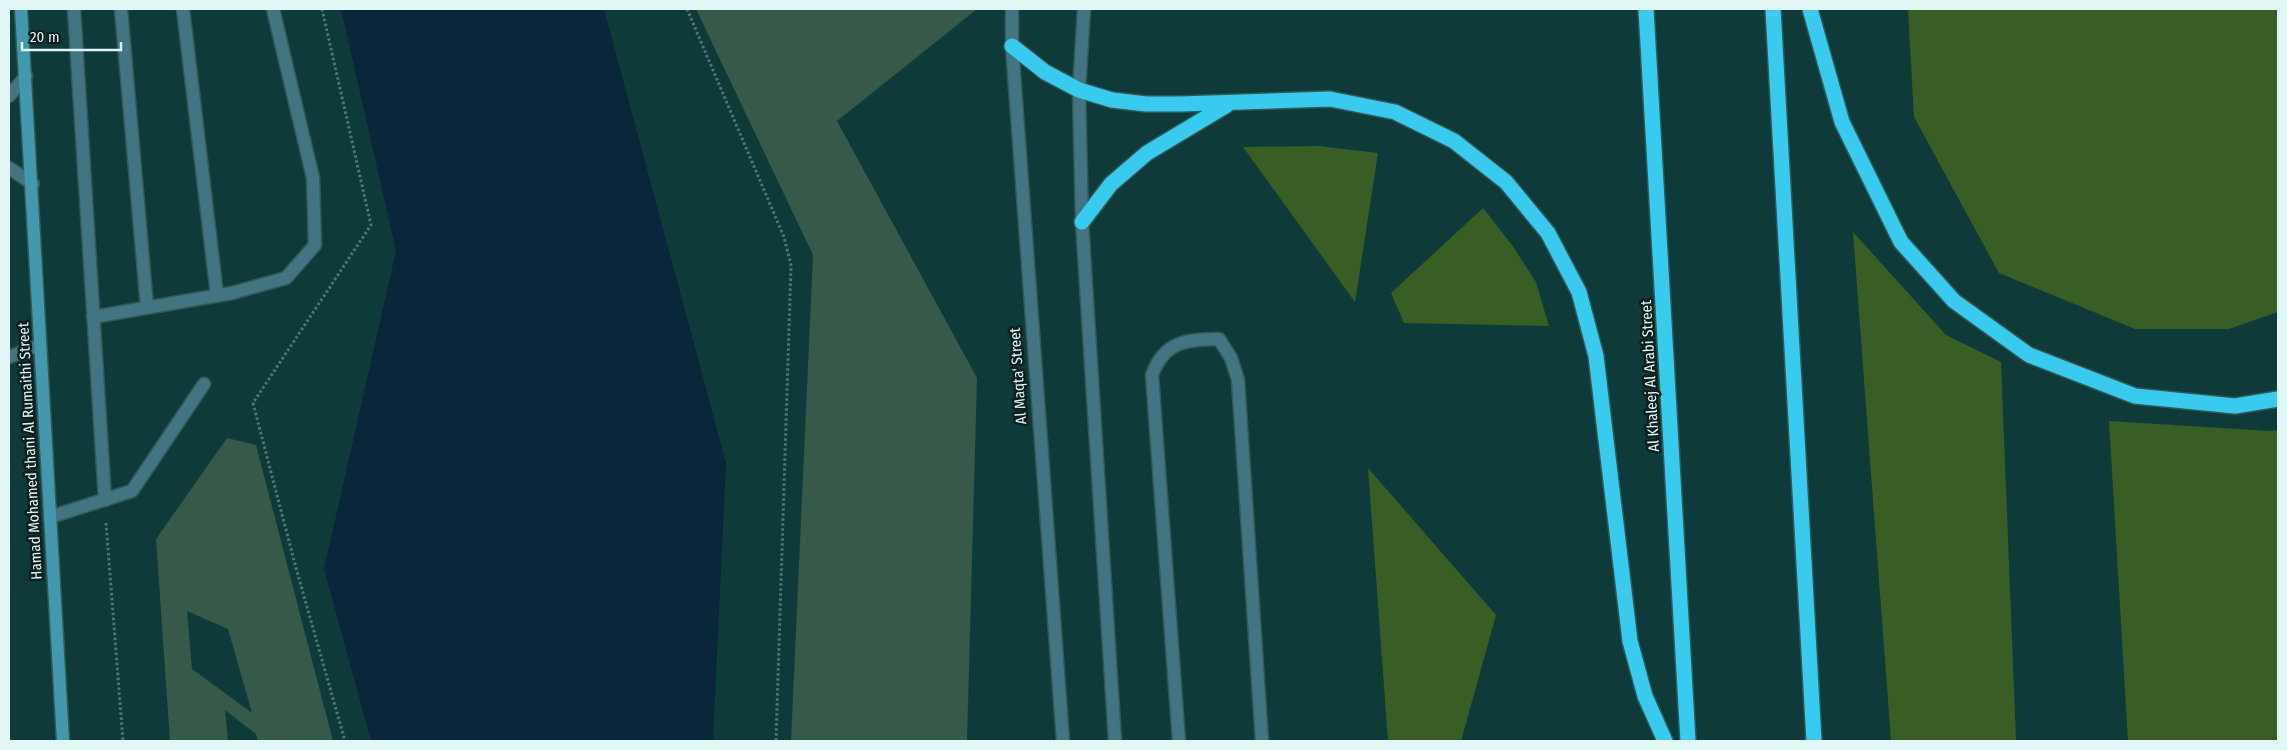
<svg xmlns="http://www.w3.org/2000/svg" width="2287" height="750" font-family="'Fira Sans Condensed',sans-serif">
<style>
.green{fill:#385e26}
.water{fill:#0a263a}
.building{fill:#375949;fill-rule:evenodd}
.lines{fill:none;stroke-linecap:round;stroke-linejoin:round}
.service-casing{stroke:#305957;stroke-width:15}
.minor-casing{stroke:#305957;stroke-width:15}
.tertiary-casing{stroke:#305957;stroke-width:15}
.secondary-casing{stroke:#305957;stroke-width:15}
.motorway-casing{stroke:#305957;stroke-width:18}
.path{stroke:#507674;stroke-width:3;stroke-dasharray:2.5 2.5;stroke-linecap:butt}
.service{stroke:#437481;stroke-width:12}
.minor{stroke:#437481;stroke-width:12}
.tertiary{stroke:#437481;stroke-width:12}
.secondary{stroke:#4398ad;stroke-width:12}
.motorway{stroke:#38cbed;stroke-width:15}
.labels{text-anchor:middle;dominant-baseline:central;stroke-width:5;stroke-linejoin:round;paint-order:stroke}
.street-label{font-size:15px;fill:#e0f7f5;stroke:#0d1f1e}
</style>
<rect width="100%" height="100%" fill="#0e3b39"/>
<g class="green">
<path d="M1908,9H2278V312L2229,329H2135L1999,273L1914,117Z"/>
<path d="M1318,146L1378,153L1355,302L1243,147Z"/>
<path d="M1483,208L1512,245L1536,282L1549,326L1404,323L1391,293Z"/>
<path d="M1853,232L1946,335L2001,362L2016,741H1891Z"/>
<path d="M2109,421L2270,431L2278,430V741H2128Z"/>
<path d="M1368,468L1496,615L1461,741H1388Z"/>
</g>
<path class="water" d="M341,9H604L726,463L713,741H371L324,569L396,251Z"/>
<g class="building">
<path d="M696,9H977L837,121L977,378L967,741H791L813,255Z"/>
<path d="M227,438L256,445L333,741H258L256,734L225,710L228,741H170L156,539ZM187,611L228,629L252,713L192,669Z"/>
</g>
<g class="lines">
<g class="service-casing">
<g id="service">
<path d="M74,9L105,500"/>
<path d="M121,9L147,307"/>
<path d="M183,9L217,295"/>
<path d="M93,317L232,293L286,278L315,245L313,178L273,9"/>
<path d="M50,517L132,491L204,384"/>
<path d="M1179,741L1152,375C1165,340 1187,340 1219,339L1231,358L1238,380L1262,741"/>
</g>
</g>
<g class="minor-casing">
<g id="minor">
<path d="M9,96L26,76"/>
<path d="M9,168L33,184"/>
<path d="M9,357L40,345"/>
</g>
</g>
<g class="tertiary-casing">
<g id="tertiary">
<path d="M1012,9V46L1063,741"/>
<path d="M1084,9L1079,90L1082,222L1115,741"/>
</g>
</g>
<g class="secondary-casing">
<path id="secondary" d="M21,9L63,741"/>
</g>
<g class="motorway-casing">
<g id="motorway">
<path d="M1646,9L1688,741"/>
<path d="M1773,9L1814,741"/>
<path d="M1810,9L1842,122L1901,242L1954,301L2029,355L2135,396L2235,406L2278,399"/>
<path d="M1012,46L1045,72L1079,90L1112,100L1146,104H1180L1330,99L1395,112L1454,141L1506,182L1548,233L1579,292L1596,356L1630,641L1645,696L1665,741"/>
<path d="M1082,222L1111,184L1147,153L1227,105"/>
</g>
</g>
<g class="path">
<path d="M322,9L371,225L253,403L296,568L345,741"/>
<path d="M687,9L784,237L791,265L776,741"/>
<path d="M106,523L123,741"/>
</g>
<use href="#service" class="service"/>
<use href="#minor" class="minor"/>
<use href="#tertiary" class="tertiary"/>
<use href="#secondary" class="secondary"/>
<use href="#motorway" class="motorway"/>
</g>
<g class="labels">
<g class="street-label">
<text transform="translate(1018 376) rotate(-94)">Al Maqta' Street</text>
<text transform="translate(1650 376) rotate(-93)">Al Khaleej Al Arabi Street</text>
<text transform="translate(30 451) rotate(-93)">Hamad Mohamed thani Al Rumaithi Street</text>
</g>
</g>
<rect width="2287" height="750" fill="none" stroke="#e0f7f5" stroke-width="20"/>
<path d="M22 42v8h99v-8" fill="none" stroke="#e0f7f5" stroke-width="2.5"/>
<text x="30" y="42" font-size="15" fill="#e0f7f5" stroke="#0d1f1e" stroke-width="4" paint-order="stroke">20 m</text>
</svg>
